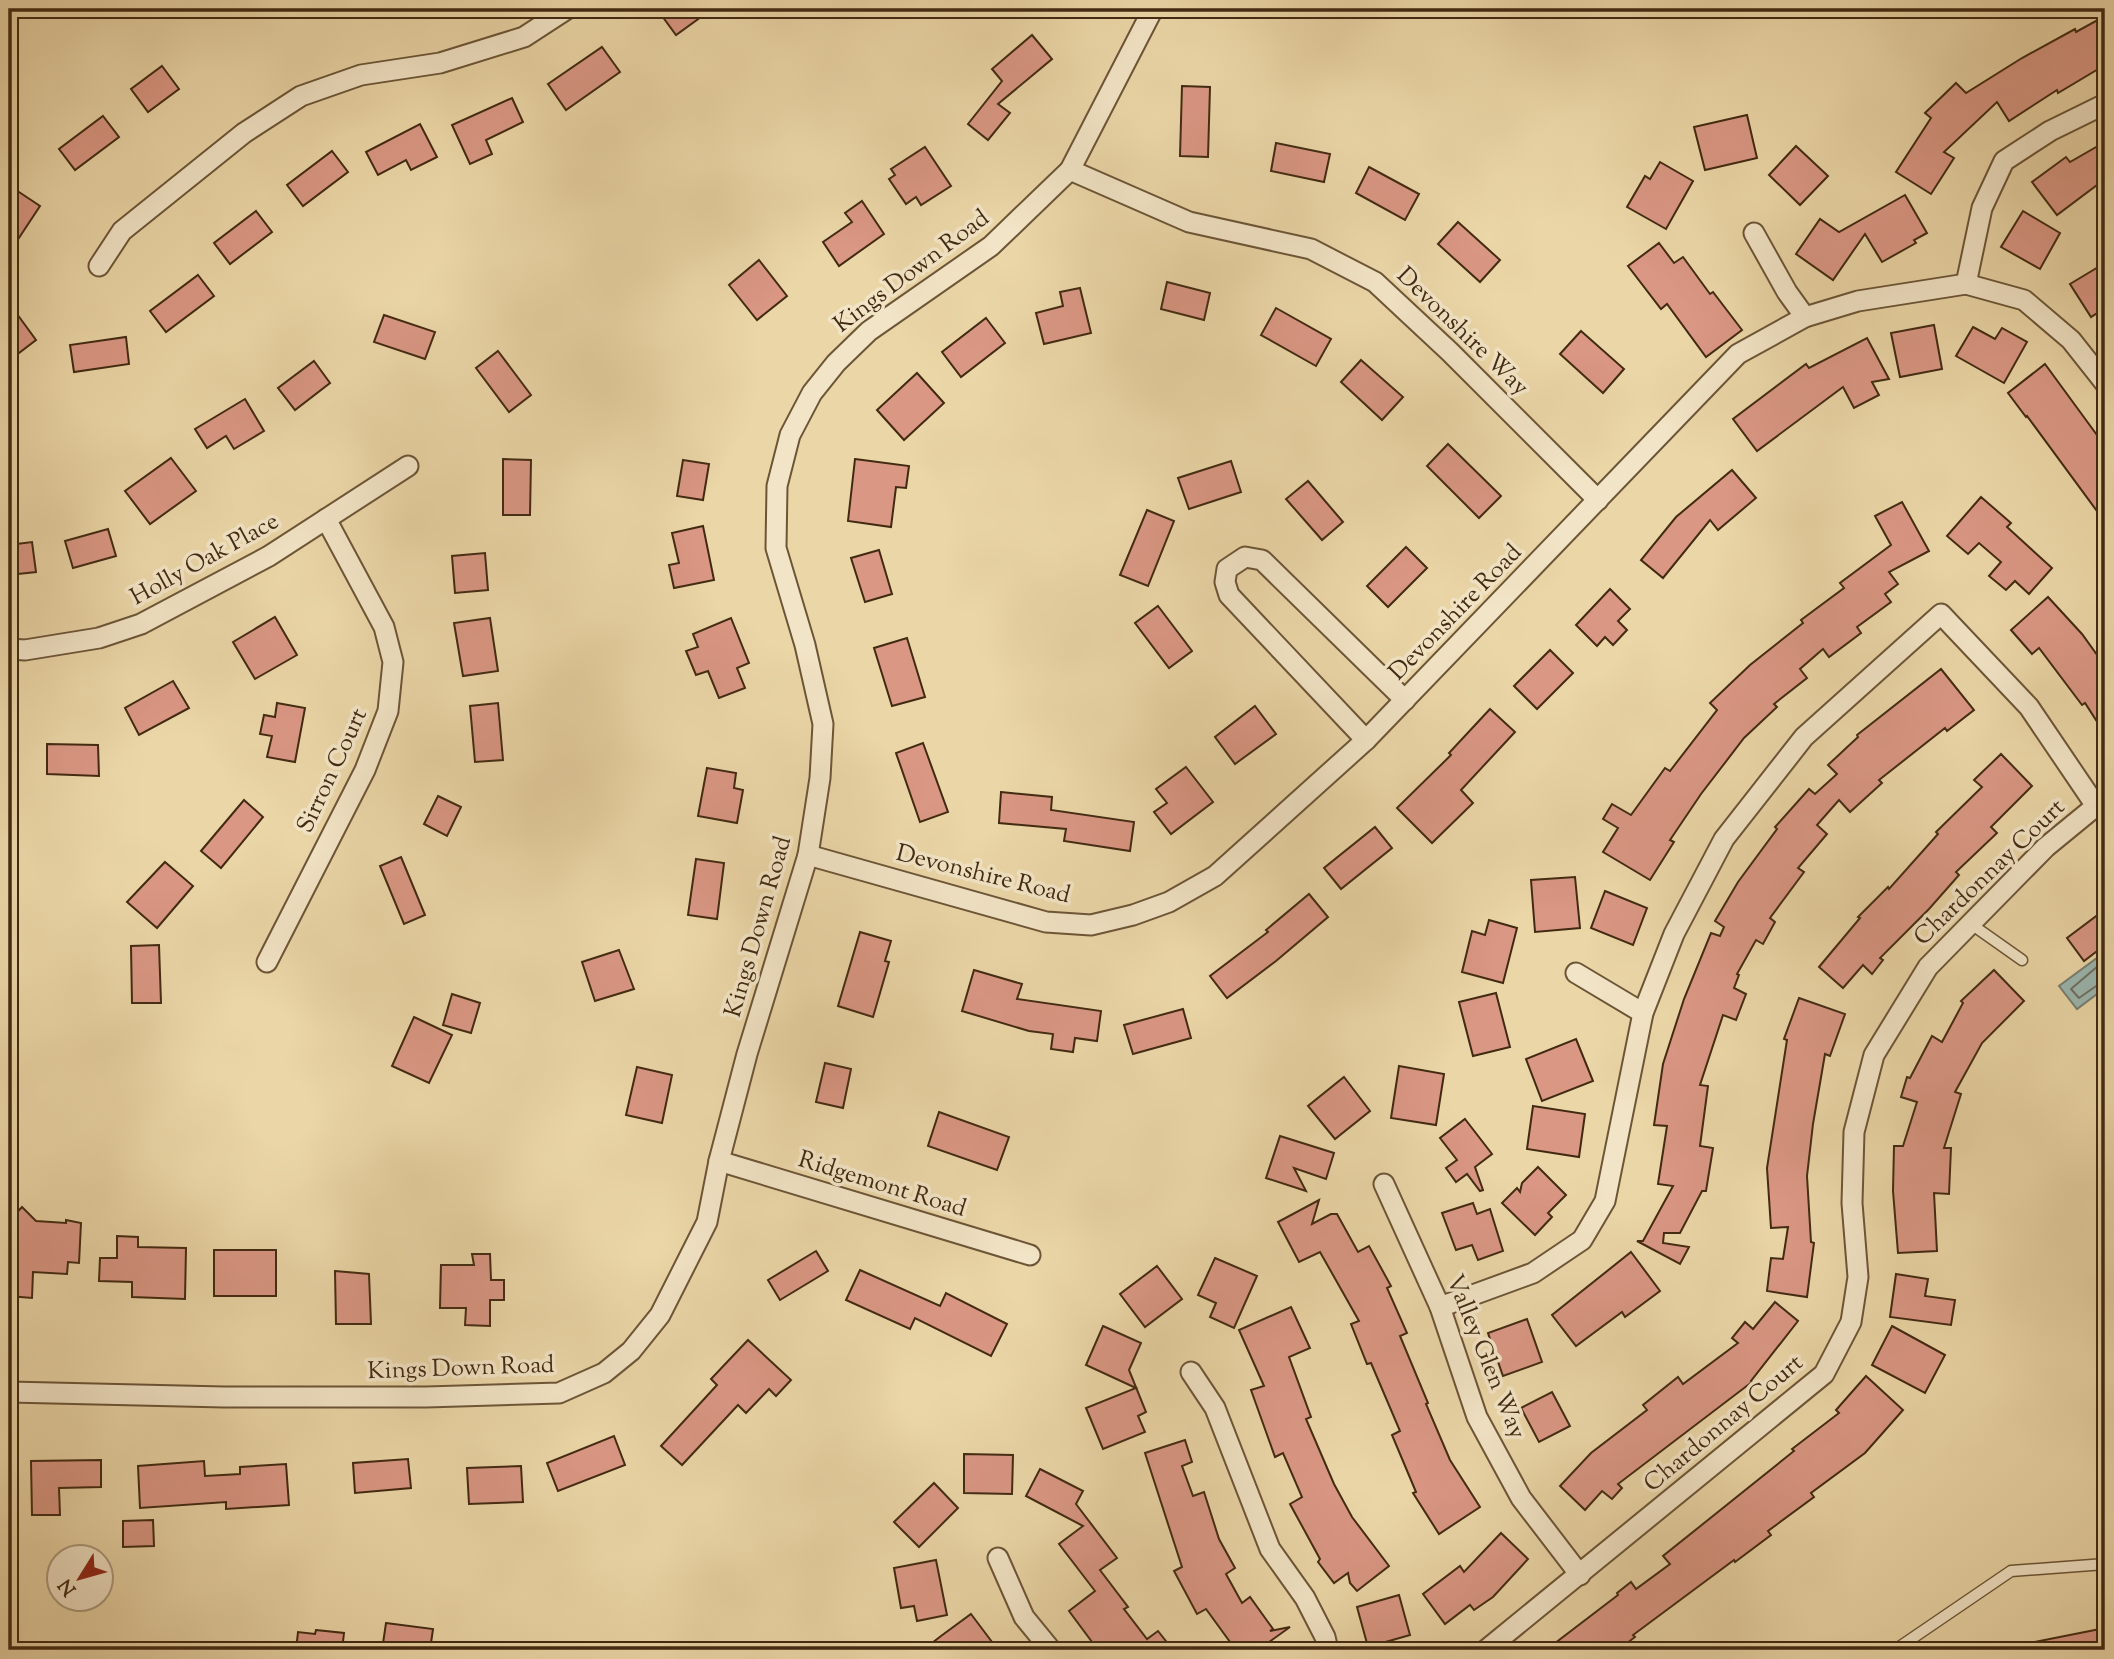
<svg xmlns="http://www.w3.org/2000/svg" width="2114" height="1659" font-family="'Sorts Mill Goudy',serif">
<style>
.water{fill:#9bb7b1;stroke:#777f71;stroke-width:2}
.lines{fill:none;stroke-linecap:round;stroke-linejoin:round}
.shore{stroke:#6e7062;stroke-width:2}
.building{fill:#da9784;stroke:#422a12;stroke-width:2}
.service-casing{stroke:#6c5537;stroke-width:13}
.minor-casing{stroke:#6c5537;stroke-width:23}
.service{stroke:#f2e4c6;stroke-width:10}
.minor{stroke:#f2e4c6;stroke-width:19}
.labels{text-anchor:middle;dominant-baseline:central;stroke-width:7;stroke-linejoin:round;paint-order:stroke}
.street-label{font-size:24px;fill:#422a12;stroke:#f2e4c6}
</style>
<rect width="100%" height="100%" fill="#ebd6a7"/>
<filter id="stains"><feTurbulence type="fractalNoise" baseFrequency=".00286" numOctaves="4"/><feColorMatrix values="0 0 0 0 .2 0 0 0 0 .09 0 0 0 0 .02 0 0 0 .5 -.17"/></filter>
<radialGradient id="worn" r=".72"><stop offset=".6" stop-color="#630" stop-opacity="0"/><stop offset="1" stop-color="#630" stop-opacity=".3"/></radialGradient>
<path class="water" d="M2105,952V988L2077,1009L2059,986Z"/>
<g class="lines">
<path class="shore" d="M2105,960L2071,989L2079,998L2099,984L2105,983"/>
</g>
<g class="building">
<path d="M657,9H712L676,35Z"/>
<path d="M2105,16V65L2058,93L2057,90L2009,121L1997,102L1944,152L1954,158L1931,194L1896,172L1931,118L1925,113L1956,83L1966,93L2022,58L2075,29L2076,32Z"/>
<path d="M1032,35L1052,59L998,104L1010,113L988,140L968,124L1002,81L992,69Z"/>
<path d="M602,47L620,72L566,110L548,84Z"/>
<path d="M162,66L179,89L148,112L131,89Z"/>
<path d="M1182,86L1210,87L1208,157L1180,156Z"/>
<path d="M512,98L523,122L486,140L492,154L470,164L452,125Z"/>
<path d="M1747,115L1757,158L1705,170L1694,127Z"/>
<path d="M103,116L119,137L75,170L59,149Z"/>
<path d="M420,124L437,157L411,170L406,160L378,175L366,152Z"/>
<path d="M2105,142V179L2057,215L2032,182L2066,157L2070,162Z"/>
<path d="M1276,143L1330,154L1324,182L1271,171Z"/>
<path d="M1796,146L1828,176L1800,205L1769,175Z"/>
<path d="M925,147L951,186L921,205L916,197L906,204L889,179L895,175L891,169Z"/>
<path d="M332,151L348,172L303,206L287,185Z"/>
<path d="M1660,162L1693,181L1666,229L1627,207L1645,176L1650,179Z"/>
<path d="M1369,167L1419,194L1405,220L1356,193Z"/>
<path d="M16,190L40,206L9,253V201Z"/>
<path d="M1905,195L1927,233L1914,240L1916,243L1882,262L1865,234L1833,280L1796,254L1820,219L1839,232Z"/>
<path d="M862,201L884,234L839,266L823,242L852,222L845,213Z"/>
<path d="M256,211L272,232L230,264L214,243Z"/>
<path d="M2023,211L2060,233L2040,269L2001,247Z"/>
<path d="M1458,222L1500,260L1480,282L1438,244Z"/>
<path d="M1659,243L1674,263L1683,257L1710,294L1713,292L1742,330L1706,357L1667,304L1661,309L1628,266Z"/>
<path d="M759,260L787,296L757,320L729,285Z"/>
<path d="M2105,263V308L2091,317L2070,284Z"/>
<path d="M198,275L214,296L166,332L150,311Z"/>
<path d="M1167,282L1210,293L1204,320L1161,309Z"/>
<path d="M1080,288L1091,333L1044,344L1036,313L1063,306L1060,292Z"/>
<path d="M9,303L36,340L15,356L9,347Z"/>
<path d="M1276,308L1331,339L1316,366L1261,335Z"/>
<path d="M384,315L435,332L425,359L374,342Z"/>
<path d="M986,318L1005,343L961,377L942,352Z"/>
<path d="M1934,325L1942,369L1900,377L1891,333Z"/>
<path d="M1973,327L1995,339L2002,328L2027,342L2004,383L1956,356Z"/>
<path d="M1581,331L1624,369L1603,393L1560,354Z"/>
<path d="M126,337L129,364L74,372L70,345Z"/>
<path d="M1867,338L1889,379L1872,382L1879,395L1854,408L1843,387L1757,451L1733,419L1806,364L1809,368Z"/>
<path d="M498,351L531,395L509,412L476,368Z"/>
<path d="M1361,360L1403,397L1382,420L1341,382Z"/>
<path d="M314,361L330,383L295,410L278,388Z"/>
<path d="M2045,364L2105,446V522L2027,416L2026,417L2008,393Z"/>
<path d="M917,373L944,403L904,440L877,410Z"/>
<path d="M245,399L264,431L234,449L226,436L207,448L195,429Z"/>
<path d="M1448,444L1501,496L1479,518L1427,466Z"/>
<path d="M171,458L196,491L150,524L125,491Z"/>
<path d="M503,459L531,460L530,515H503Z"/>
<path d="M855,459L909,466L906,488L896,487L891,527L848,521Z"/>
<path d="M683,460L709,464L703,500L677,496Z"/>
<path d="M1231,461L1241,492L1189,509L1178,478Z"/>
<path d="M1732,470L1756,498L1718,530L1710,520L1663,578L1641,560L1676,517Z"/>
<path d="M1308,481L1343,522L1322,540L1286,499Z"/>
<path d="M1981,497L2011,523L2007,527L2052,568L2029,594L2015,581L2006,590L1989,576L2001,562L1979,543L1968,554L1947,536Z"/>
<path d="M1902,502L1929,551L1889,572L1898,584L1885,594L1891,602L1857,627L1861,633L1829,657L1823,649L1800,669L1807,678L1774,704L1777,707L1744,738L1701,794L1670,840L1674,842L1650,880L1603,852L1618,828L1603,819L1612,804L1631,815L1665,768L1670,771L1717,710L1710,703L1750,665L1803,623L1801,620L1844,588L1840,583L1891,545L1875,516Z"/>
<path d="M1147,510L1174,521L1148,586L1120,575Z"/>
<path d="M703,526L714,580L674,588L669,565L679,563L672,533Z"/>
<path d="M108,529L116,556L73,568L65,541Z"/>
<path d="M32,542L36,572L9,575V545Z"/>
<path d="M1406,547L1427,568L1388,607L1367,586Z"/>
<path d="M879,550L892,594L865,602L851,558Z"/>
<path d="M485,553L488,590L455,593L452,556Z"/>
<path d="M1610,589L1630,609L1618,621L1627,630L1613,645L1605,637L1597,646L1576,625Z"/>
<path d="M2048,597L2082,634L2105,666V734L2085,703L2082,705L2039,648L2032,654L2011,630Z"/>
<path d="M1158,606L1192,651L1169,668L1135,623Z"/>
<path d="M275,617L297,655L255,679L233,642Z"/>
<path d="M490,618L498,671L463,676L454,623Z"/>
<path d="M731,618L749,663L737,668L745,688L719,698L708,671L696,675L686,651L698,647L693,634Z"/>
<path d="M907,638L925,697L892,706L874,648Z"/>
<path d="M1550,650L1573,673L1537,709L1514,686Z"/>
<path d="M1941,669L1974,710L1947,731L1945,728L1879,780L1882,783L1850,812L1839,800L1817,825L1827,834L1798,868L1804,872L1770,918L1775,922L1763,944L1756,940L1737,974L1739,975L1734,988L1746,994L1736,1020L1723,1015L1700,1085L1708,1086L1700,1146L1713,1148L1706,1191H1702L1680,1233H1664L1663,1243L1689,1247L1680,1264L1637,1241H1643L1673,1186L1658,1184L1667,1126L1654,1125L1663,1064L1684,999L1711,933L1720,936L1724,927L1715,921L1738,882L1777,829L1775,827L1809,789L1815,794L1837,774L1828,765L1858,737L1857,735Z"/>
<path d="M173,681L189,708L139,735L125,708Z"/>
<path d="M277,703L305,708L295,762L267,757L272,736L260,734L264,715L275,717Z"/>
<path d="M498,703L503,760L475,762L470,706Z"/>
<path d="M1255,706L1276,734L1235,764L1215,737Z"/>
<path d="M1490,709L1515,732L1461,790L1473,803L1432,843L1397,808L1451,755L1449,753Z"/>
<path d="M923,743L948,812L920,822L896,753Z"/>
<path d="M47,744L98,745L99,776L47,774Z"/>
<path d="M2001,754L2032,786L1991,827L1997,833L1956,872L1959,875L1929,909L1880,958L1883,960L1872,974L1863,965L1843,988L1819,967L1860,918L1858,917L1888,887L1889,889L1938,834L1936,832L1982,787L1974,780Z"/>
<path d="M1186,767L1213,802L1171,834L1154,812L1167,803L1156,789Z"/>
<path d="M707,768L736,773L734,788L743,790L737,823L698,816Z"/>
<path d="M1001,792L1052,797L1051,810L1134,822L1130,851L1064,841L1066,829L999,823Z"/>
<path d="M438,796L461,807L447,836L424,824Z"/>
<path d="M244,800L263,817L221,868L201,851Z"/>
<path d="M1375,827L1392,848L1341,889L1324,868Z"/>
<path d="M401,857L425,915L404,924L380,866Z"/>
<path d="M696,859L724,863L717,919L688,915Z"/>
<path d="M165,862L193,886L157,928L127,902Z"/>
<path d="M1575,877L1580,928L1535,932L1531,880Z"/>
<path d="M1605,891L1647,908L1633,945L1591,928Z"/>
<path d="M1309,894L1328,917L1276,961L1227,998L1210,976L1268,932L1266,930Z"/>
<path d="M2099,914L2105,922V945L2084,961L2067,938Z"/>
<path d="M1489,920L1517,928L1503,983L1462,972L1472,931L1485,935Z"/>
<path d="M860,932L891,941L885,961L889,962L873,1017L838,1006Z"/>
<path d="M159,945L161,1003H132L131,946Z"/>
<path d="M619,950L634,989L595,1001L582,962Z"/>
<path d="M974,970L1022,984L1017,999L1101,1011L1097,1041L1075,1038L1073,1052L1051,1049L1053,1034L1029,1031L962,1011Z"/>
<path d="M1994,970L2024,1001L1982,1043L1955,1092L1961,1094L1944,1148H1951L1949,1194L1934,1193L1937,1251L1898,1253L1893,1191L1894,1146H1903L1917,1102L1901,1097L1907,1077L1910,1078L1932,1036L1942,1042L1963,1003L1961,1001Z"/>
<path d="M1496,993L1510,1047L1473,1056L1459,1002Z"/>
<path d="M452,994L480,1003L471,1033L443,1025Z"/>
<path d="M1799,998L1845,1014L1830,1056L1825,1054L1813,1124L1807,1176L1811,1242L1814,1243L1807,1297L1767,1291L1771,1258L1783,1259L1788,1227L1771,1228L1767,1168L1787,1040L1784,1039Z"/>
<path d="M1183,1009L1191,1038L1133,1054L1124,1025Z"/>
<path d="M414,1017L452,1035L429,1083L392,1066Z"/>
<path d="M1576,1039L1593,1081L1542,1101L1526,1059Z"/>
<path d="M825,1063L851,1069L843,1108L816,1102Z"/>
<path d="M1399,1066L1444,1074L1436,1125L1391,1118Z"/>
<path d="M637,1067L672,1075L662,1123L626,1115Z"/>
<path d="M1344,1077L1370,1111L1335,1139L1308,1106Z"/>
<path d="M1533,1106L1585,1114L1579,1157L1527,1149Z"/>
<path d="M939,1112L1009,1137L997,1170L928,1146Z"/>
<path d="M1465,1119L1492,1154L1475,1167L1483,1190L1480,1191L1467,1174L1456,1182L1446,1168L1457,1160L1440,1138Z"/>
<path d="M1280,1136L1334,1153L1326,1179L1294,1168L1306,1191L1266,1178Z"/>
<path d="M1538,1167L1566,1195L1548,1213L1552,1217L1535,1235L1502,1203L1517,1188L1520,1192L1522,1183Z"/>
<path d="M1319,1200L1312,1224L1331,1214H1337L1358,1252L1369,1246L1391,1286L1387,1288L1407,1333L1400,1336L1428,1403L1426,1404L1450,1460L1480,1507L1439,1534L1413,1493L1416,1492L1392,1435L1400,1431L1371,1363L1367,1364L1351,1324L1359,1321L1320,1252L1299,1262L1278,1222Z"/>
<path d="M1473,1203L1477,1214L1490,1209L1503,1251L1478,1260L1472,1245L1456,1250L1442,1213Z"/>
<path d="M22,1207L36,1221L66,1223V1220L81,1223L79,1263L68,1262L67,1274L33,1272L32,1298L9,1296V1221Z"/>
<path d="M117,1236L138,1237V1247L186,1248L185,1299L132,1297V1282L99,1281L100,1258H117Z"/>
<rect x="214" y="1250" width="62" height="46"/>
<path d="M816,1251L828,1271L780,1300L768,1280Z"/>
<path d="M1631,1252L1660,1291L1625,1317L1622,1312L1576,1346L1552,1315Z"/>
<path d="M472,1254H490L491,1280H504V1300H490V1326L465,1325L466,1308H440L441,1265H474Z"/>
<path d="M1215,1258L1257,1276L1234,1328L1210,1317L1216,1303L1198,1295Z"/>
<path d="M1157,1266L1182,1299L1145,1327L1120,1294Z"/>
<path d="M860,1270L940,1306L946,1293L1007,1324L991,1356L915,1318L910,1329L846,1300Z"/>
<path d="M335,1271L369,1274L371,1324H336Z"/>
<path d="M1896,1274L1928,1279L1925,1296L1955,1300L1951,1325L1890,1317Z"/>
<path d="M1775,1302L1798,1321L1751,1381L1752,1382L1618,1484L1622,1488L1612,1499L1602,1491L1585,1510L1560,1486L1591,1453L1647,1410L1643,1405L1678,1377L1683,1384L1738,1343L1732,1338L1745,1322L1753,1329Z"/>
<path d="M1291,1307L1310,1348L1289,1357L1311,1417L1306,1419L1334,1484L1352,1517L1389,1566L1357,1591L1350,1583L1348,1573L1334,1583L1318,1562L1320,1559L1290,1504L1302,1497L1283,1453L1275,1457L1251,1390L1264,1386L1239,1330Z"/>
<path d="M1527,1319L1542,1362L1503,1376L1488,1333Z"/>
<path d="M1103,1326L1141,1343L1129,1370L1146,1412L1138,1416L1145,1432L1103,1449L1086,1408L1136,1388L1086,1365Z"/>
<path d="M1892,1326L1945,1355L1925,1393L1872,1365Z"/>
<path d="M748,1340L791,1380L776,1396L769,1389L746,1413L738,1405L682,1465L661,1446L717,1385L711,1379Z"/>
<path d="M1866,1376L1903,1410L1865,1453L1811,1493L1814,1497L1768,1531L1771,1535L1735,1562L1734,1560L1633,1635L1635,1637L1618,1650H1546L1618,1595L1617,1593L1631,1582L1636,1589L1670,1564L1663,1556L1794,1451L1792,1449L1839,1413L1836,1410Z"/>
<path d="M1552,1392L1570,1426L1539,1442L1521,1408Z"/>
<path d="M614,1436L625,1465L558,1491L547,1463Z"/>
<path d="M1185,1440L1192,1462L1182,1466L1193,1496L1204,1492L1219,1539L1235,1568L1226,1574L1242,1603L1250,1597L1273,1629L1270,1631L1290,1627L1258,1650H1219L1218,1646L1230,1642L1206,1609L1197,1614L1174,1571L1182,1567L1145,1453Z"/>
<path d="M964,1454L1013,1455L1012,1494L964,1493Z"/>
<path d="M408,1459L411,1488L355,1493L353,1463Z"/>
<path d="M101,1460V1487L59,1488L60,1515H32L31,1461Z"/>
<path d="M204,1461L205,1476L240,1474V1467L286,1464L289,1505L226,1509V1502L140,1508L138,1466Z"/>
<path d="M521,1466L523,1502L469,1504L467,1468Z"/>
<path d="M1040,1469L1083,1491L1076,1504L1117,1558L1100,1570L1128,1607L1124,1609L1147,1639L1158,1631L1173,1650H1098L1069,1611L1095,1591L1059,1544L1083,1526L1026,1496Z"/>
<path d="M934,1483L958,1508L919,1547L894,1522Z"/>
<path d="M153,1520L154,1546L123,1547V1521Z"/>
<path d="M1501,1533L1528,1559L1493,1597L1474,1610L1470,1605L1445,1624L1423,1594L1460,1566L1464,1572Z"/>
<path d="M936,1560L947,1615L917,1621L914,1606L901,1608L894,1568Z"/>
<path d="M1399,1595L1410,1635L1368,1647L1357,1607Z"/>
<path d="M971,1614L998,1650H923L941,1636Z"/>
<path d="M386,1623L433,1629L430,1650H382Z"/>
<path d="M2105,1628V1650H2031L2030,1643Z"/>
<path d="M316,1630L344,1633L342,1650H296L298,1632L315,1634Z"/>
</g>
<g class="lines">
<g class="service-casing">
<g id="service">
<path d="M1971,924L2022,960"/>
<path d="M1895,1650L2011,1571L2105,1564"/>
</g>
</g>
<g class="minor-casing">
<g id="minor">
<path d="M1070,170L1189,222L1311,249L1375,282L1450,352L1598,500"/>
<path d="M1754,233L1787,292L1805,317"/>
<path d="M99,266L122,231L244,133L301,96L361,75L440,63L524,37L567,9"/>
<path d="M1966,284L1982,208L2004,161L2050,131L2105,104"/>
<path d="M9,649L25,650L99,638L141,624L269,556L408,466"/>
<path d="M1366,740L1229,595L1225,582L1227,569L1245,557L1262,560L1405,700"/>
<path d="M808,855L1046,922L1091,925L1133,915L1169,902L1215,876L1366,740L1738,354L1805,317L1858,301L1966,284L2024,300L2071,340L2105,383"/>
<path d="M267,962L365,770L388,711L393,662L384,627L326,519"/>
<path d="M1576,973L1643,1013"/>
<path d="M719,1161L1030,1255"/>
<path d="M1384,1184L1440,1307L1477,1417L1521,1498L1580,1575"/>
<path d="M1440,1307L1533,1273L1582,1240L1605,1201L1643,1013L1674,934L1724,839L1804,737L1941,614L2029,707L2096,806L2046,847L1928,967L1874,1055L1854,1132L1852,1203L1858,1277L1851,1322L1824,1374L1486,1650"/>
<path d="M1191,1372L1215,1408L1270,1549L1305,1598L1325,1637L1328,1650"/>
<path d="M9,1392L224,1397H426L559,1393L604,1373L631,1351L660,1315L707,1222L719,1161L747,1054L808,855L820,778L823,724L805,645L776,548L777,486L790,435L812,393L836,363L869,331L991,246L1070,170L1153,9"/>
<path d="M998,1558L1024,1617L1051,1650"/>
</g>
</g>
<use href="#service" class="service"/>
<use href="#minor" class="minor"/>
</g>
<g class="labels">
<g class="street-label">
<text transform="translate(912 272) rotate(-37)">Kings Down Road</text>
<text transform="translate(1462 332) rotate(44)">Devonshire Way</text>
<text transform="translate(205 560) rotate(-29)">Holly Oak Place</text>
<text transform="translate(1456 613) rotate(-46)">Devonshire Road</text>
<text transform="translate(333 771) rotate(-65)">Sirron Court</text>
<text transform="translate(1990 873) rotate(-44)">Chardonnay Court</text>
<text transform="translate(983 875) rotate(14)">Devonshire Road</text>
<text transform="translate(759 927) rotate(-74)">Kings Down Road</text>
<text transform="translate(882 1185) rotate(17)">Ridgemont Road</text>
<text transform="translate(1485 1357) rotate(68)">Valley Glen Way</text>
<text transform="translate(461 1369) rotate(-2)">Kings Down Road</text>
<text transform="translate(1724 1424) rotate(-40)">Chardonnay Court</text>
</g>
</g>
<rect width="2114" height="1659" fill="none" stroke="#ebd6a7" stroke-width="35"/>
<rect x="10" y="10" width="2093" height="1638" fill="none" stroke="#422a12" stroke-width="3.5"/>
<rect x="18" y="18" width="2079" height="1624" fill="none" stroke="#422a12" stroke-width="2"/>
<g transform="translate(80 1578) rotate(233)"><circle r="33" fill="#f2e4c6" stroke="#ac9a7e" stroke-width="2"/>
<path d="M0-5L12 26L0 18L-12 26Z" fill="#8f2418"/>
<text y="-10" font-size="19" font-weight="bold" text-anchor="middle" fill="#422a12">N</text>
</g>
<rect width="100%" height="100%" filter="url(#stains)"/>
<rect width="100%" height="100%" fill="url(#worn)"/>
</svg>
